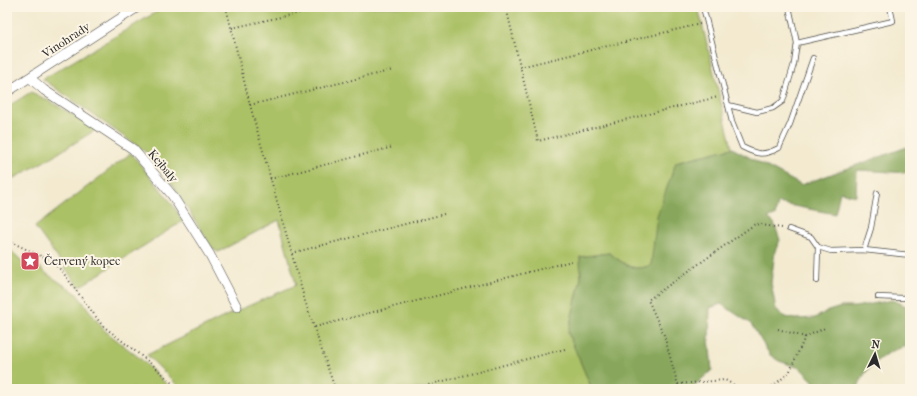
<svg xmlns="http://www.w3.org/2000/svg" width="917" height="396" font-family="'IM FELL French Canon',serif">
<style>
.green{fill:#abc166;stroke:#6b7648}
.forest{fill:#88a75b;stroke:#5a6943}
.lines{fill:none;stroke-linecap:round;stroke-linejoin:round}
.lane-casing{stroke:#494844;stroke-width:6}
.street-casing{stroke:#494844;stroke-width:10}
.path{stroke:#494844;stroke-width:2;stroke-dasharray:1 3;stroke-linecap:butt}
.lane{stroke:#fff;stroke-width:4.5}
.street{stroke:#fff;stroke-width:9}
.labels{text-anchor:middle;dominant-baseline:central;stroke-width:4;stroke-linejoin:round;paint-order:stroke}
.street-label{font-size:12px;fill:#2b2b2b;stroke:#fcf5e5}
.poi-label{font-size:12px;fill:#2b2b2b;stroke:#fcf5e5;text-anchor:start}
</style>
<rect width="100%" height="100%" fill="#fcf5e5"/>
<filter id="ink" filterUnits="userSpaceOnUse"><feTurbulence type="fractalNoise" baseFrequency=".025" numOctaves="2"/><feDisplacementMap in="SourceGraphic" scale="8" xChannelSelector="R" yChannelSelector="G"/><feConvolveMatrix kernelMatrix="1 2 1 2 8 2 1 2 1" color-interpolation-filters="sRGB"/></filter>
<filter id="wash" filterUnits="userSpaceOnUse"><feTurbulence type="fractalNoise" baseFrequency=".012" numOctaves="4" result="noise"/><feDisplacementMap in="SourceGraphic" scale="16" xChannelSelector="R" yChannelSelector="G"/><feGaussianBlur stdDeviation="0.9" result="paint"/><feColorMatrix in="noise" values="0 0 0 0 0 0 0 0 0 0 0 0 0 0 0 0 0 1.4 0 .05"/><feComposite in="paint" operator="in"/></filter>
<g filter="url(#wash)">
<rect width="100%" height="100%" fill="#f3ead0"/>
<g class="green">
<path d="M165,7H698L732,148L676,162L651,265C632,273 624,263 609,253L580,257L581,278L568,333L592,389H181L147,355L232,313L296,285L279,220L218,252L213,249L170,181L150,155L43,79Z"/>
<path d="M31,92L49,101L97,129L52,157L7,182V107Z"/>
<path d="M131,153L170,201L183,221L79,287L35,227Z"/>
<path d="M7,247L24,263L36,267L38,265L47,274L76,293L104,330L142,360L171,389H7Z"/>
</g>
<path class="forest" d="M910,146V173L857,170L856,196L840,192L835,214L778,203L775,216L768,218L774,223L780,240L775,251L771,283L776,309L785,317L795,319L815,318L828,311L841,307H855L893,300L910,308V346C889,348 862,368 858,389H812L814,382L800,368L779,361L770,355L751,324L721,304L710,308L709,338L712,370L693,387L697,389H592L568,333L581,278L580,257L609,253C624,263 632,273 651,265L657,216L676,162L732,148L801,185Z"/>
</g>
<g filter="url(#ink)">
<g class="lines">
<g class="lane-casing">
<g id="lane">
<path d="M703,7L728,105L757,112L773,108L783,101L794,64L797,43L789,7"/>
<path d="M797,43L893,21L890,7"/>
<path d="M728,105L732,122L742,147C758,155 763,156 779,148L790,124L813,58"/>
<path d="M789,229L811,237L818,247L831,251L864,250L910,255"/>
<path d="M864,250L871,228L877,193"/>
<path d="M817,281L818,247"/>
<path d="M878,297L903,298L910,295"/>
</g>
</g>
<g class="street-casing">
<g id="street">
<path d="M30,78L44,90L133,149L172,195L210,255L237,307"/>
<path d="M7,92L138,7"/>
</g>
</g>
<g class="path">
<path d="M226,7L250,105L305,301L335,389"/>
<path d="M506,7L538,141L718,97"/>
<path d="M232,28L325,7"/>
<path d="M520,67L700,24"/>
<path d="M250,105L393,70"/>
<path d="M270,179L393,147"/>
<path d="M7,240L49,260L61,270L102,325L154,366L178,389"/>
<path d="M292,253L444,214"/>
<path d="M315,327L572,261"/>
<path d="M778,329L805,337L825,328"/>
<path d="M678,384L725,380L741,389"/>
<path d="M413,389L565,349"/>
<path d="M679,389L664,335L648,300L755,224L782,228"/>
<path d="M769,389L789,373L805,337"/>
</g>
<use href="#lane" class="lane"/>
<use href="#street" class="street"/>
</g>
</g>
<defs>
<g id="sight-square" transform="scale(1)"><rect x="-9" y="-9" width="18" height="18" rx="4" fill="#d1495b" stroke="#fcf5e5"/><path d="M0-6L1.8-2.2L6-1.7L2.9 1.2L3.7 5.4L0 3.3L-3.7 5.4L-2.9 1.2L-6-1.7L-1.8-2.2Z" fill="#fff"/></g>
</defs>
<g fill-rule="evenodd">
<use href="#sight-square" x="30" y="261"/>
</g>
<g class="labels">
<g class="street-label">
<text transform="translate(66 40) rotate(-33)">Vinohrady</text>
<text transform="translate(163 166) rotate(50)">Kejbaly</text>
</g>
<g class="poi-label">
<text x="44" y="261">Červený kopec</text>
</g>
</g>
<rect width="917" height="396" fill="none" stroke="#fcf5e5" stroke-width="24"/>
<g transform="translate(875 354) rotate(5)" stroke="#fcf5e5" stroke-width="3" paint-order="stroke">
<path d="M0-3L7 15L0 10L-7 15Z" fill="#2b2b2b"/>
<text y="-6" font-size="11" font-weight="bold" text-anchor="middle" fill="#2b2b2b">N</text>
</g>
</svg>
